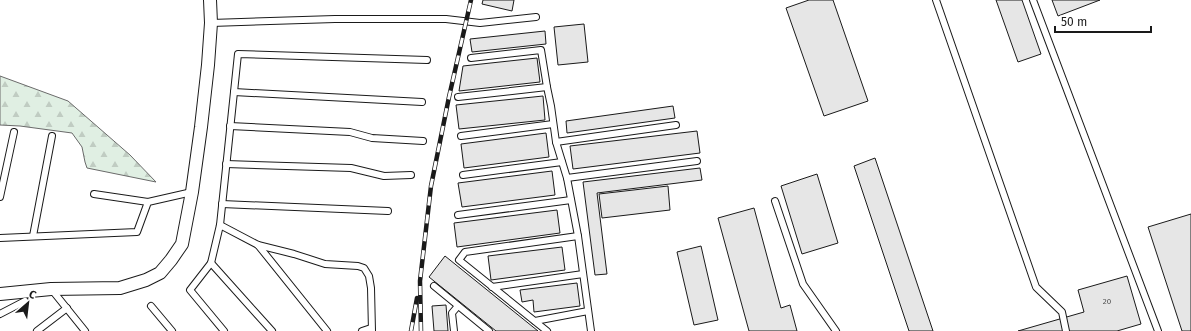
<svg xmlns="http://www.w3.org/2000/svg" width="1191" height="331" font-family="'Fira Sans',sans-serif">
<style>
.forest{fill:url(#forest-firs);stroke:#6a6a6a}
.building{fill:#e6e6e6;stroke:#1a1a1a}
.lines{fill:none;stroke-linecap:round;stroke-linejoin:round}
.lane-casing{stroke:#1a1a1a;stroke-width:8}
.street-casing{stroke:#1a1a1a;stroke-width:14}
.lane{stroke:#fff;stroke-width:6}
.street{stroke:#fff;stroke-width:12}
.rail-casing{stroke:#1a1a1a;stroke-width:4.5}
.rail{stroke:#fff;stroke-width:3;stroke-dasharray:9;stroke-linecap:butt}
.labels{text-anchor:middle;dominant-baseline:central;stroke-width:3;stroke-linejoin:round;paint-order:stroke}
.number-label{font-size:8px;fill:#4d4d4d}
</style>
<defs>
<pattern id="forest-firs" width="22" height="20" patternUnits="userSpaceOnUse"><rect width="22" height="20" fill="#e0efe3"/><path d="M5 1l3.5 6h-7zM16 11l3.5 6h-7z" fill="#c0ccc2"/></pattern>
</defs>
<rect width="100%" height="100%" fill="#fff"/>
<path class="forest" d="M0,76L68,101L130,155L156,182L87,168L85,162L82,147L72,133L20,126L0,125Z"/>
<g class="building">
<path d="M483,0H514L512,11L482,4Z"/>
<path d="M809,0H833L868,101L824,116L786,8Z"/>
<path d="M996,0H1022L1041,54L1018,62Z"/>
<path d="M1052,0H1100L1058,16Z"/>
<path d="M584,24L588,62L558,65L554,27Z"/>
<path d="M545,31L546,44L472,52L470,39Z"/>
<path d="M537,58L540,82L459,91L463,66Z"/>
<path d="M543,96L545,120L459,129L456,105Z"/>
<path d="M673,106L675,118L567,133L566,121Z"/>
<path d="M697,131L700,153L573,169L570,146Z"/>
<path d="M546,133L549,157L464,168L461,144Z"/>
<path d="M875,158L933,331H909L854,166Z"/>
<path d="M700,168L702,180L597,193L607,274L595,275L583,182Z"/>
<path d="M552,171L555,195L462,207L458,183Z"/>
<path d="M817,174L838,243L802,254L781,186Z"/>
<path d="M668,186L670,210L602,218L599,194Z"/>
<path d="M754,208L781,308L790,305L797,331H749L718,218Z"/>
<path d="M557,210L560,233L457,247L454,223Z"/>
<path d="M1191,214V331H1182L1148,227Z"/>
<path d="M701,246L718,320L694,325L677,252Z"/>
<path d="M562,247L565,270L491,280L488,256Z"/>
<path d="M445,256L538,331H496L429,277Z"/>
<path d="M1127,276L1141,324L1117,331H1018L1084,312L1078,290Z"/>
<path d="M577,283L580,306L534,312L533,300L522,302L520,290Z"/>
<path d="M446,305L448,331H434L432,306Z"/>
</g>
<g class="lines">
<g class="lane-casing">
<g id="lane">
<path d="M936,0L1036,287L1062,312L1066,331"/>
<path d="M1033,0L1158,331"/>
<path d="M211,23L335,19H446L480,23L536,17"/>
<path d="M471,58L541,50L547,87L551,106L556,142L567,178L578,236L591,331"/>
<path d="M234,92L422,102"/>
<path d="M458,97L547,87"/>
<path d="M230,126L350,132L372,138L423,141"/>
<path d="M461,136L553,124"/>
<path d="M556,142L676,125"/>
<path d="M226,164L351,168L384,176L411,175"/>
<path d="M463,175L562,162"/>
<path d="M567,178L697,161"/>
<path d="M94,194L148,202"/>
<path d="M0,197L14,132"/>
<path d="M775,201L803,284L836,331"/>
<path d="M222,204L388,211"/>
<path d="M458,215L571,200"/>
<path d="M220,225L258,245L294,254L325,264L358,266L364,268L369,276L371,288L372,331"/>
<path d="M33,236L52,136"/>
<path d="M0,238L137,232L148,202L192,192"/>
<path d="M258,245L327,331"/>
<path d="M211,263L272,331"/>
<path d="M434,286L489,331"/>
<path d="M492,287L583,274"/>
<path d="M52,290L85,331"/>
<path d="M151,306L172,331"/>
<path d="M0,314L25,301"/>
<path d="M535,321L588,311"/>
<path d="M37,331L67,308"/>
<path d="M224,331L190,290L211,263L220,225L238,54L427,60"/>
<path d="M362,331L371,328"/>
<path d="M454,331L452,313L458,306"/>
<path d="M547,331L459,260L465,252L578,236"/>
</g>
</g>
<g class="street-casing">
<path id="street" d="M0,294L51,289L120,288L146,280L160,273L171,260L182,244L192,192L201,127L208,65L211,23L210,0"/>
</g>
<use href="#lane" class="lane"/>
<use href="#street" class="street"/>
<g class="rail-casing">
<g id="rail">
<path d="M411,331L417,298"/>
<path d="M421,331L420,281L431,186L449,97L471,0"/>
</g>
</g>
<use href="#rail" class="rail"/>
</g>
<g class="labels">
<g class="number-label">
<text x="1107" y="301">20</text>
</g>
</g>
<g transform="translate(28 303) rotate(28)" stroke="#ffffff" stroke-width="3" paint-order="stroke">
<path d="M0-3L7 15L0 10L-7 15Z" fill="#1a1a1a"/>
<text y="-6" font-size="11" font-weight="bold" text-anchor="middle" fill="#1a1a1a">С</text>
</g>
<path d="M1055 26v6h96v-6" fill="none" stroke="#1a1a1a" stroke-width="2"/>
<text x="1061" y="26" font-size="12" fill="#1a1a1a" stroke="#ffffff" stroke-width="3" paint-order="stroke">50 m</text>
</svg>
